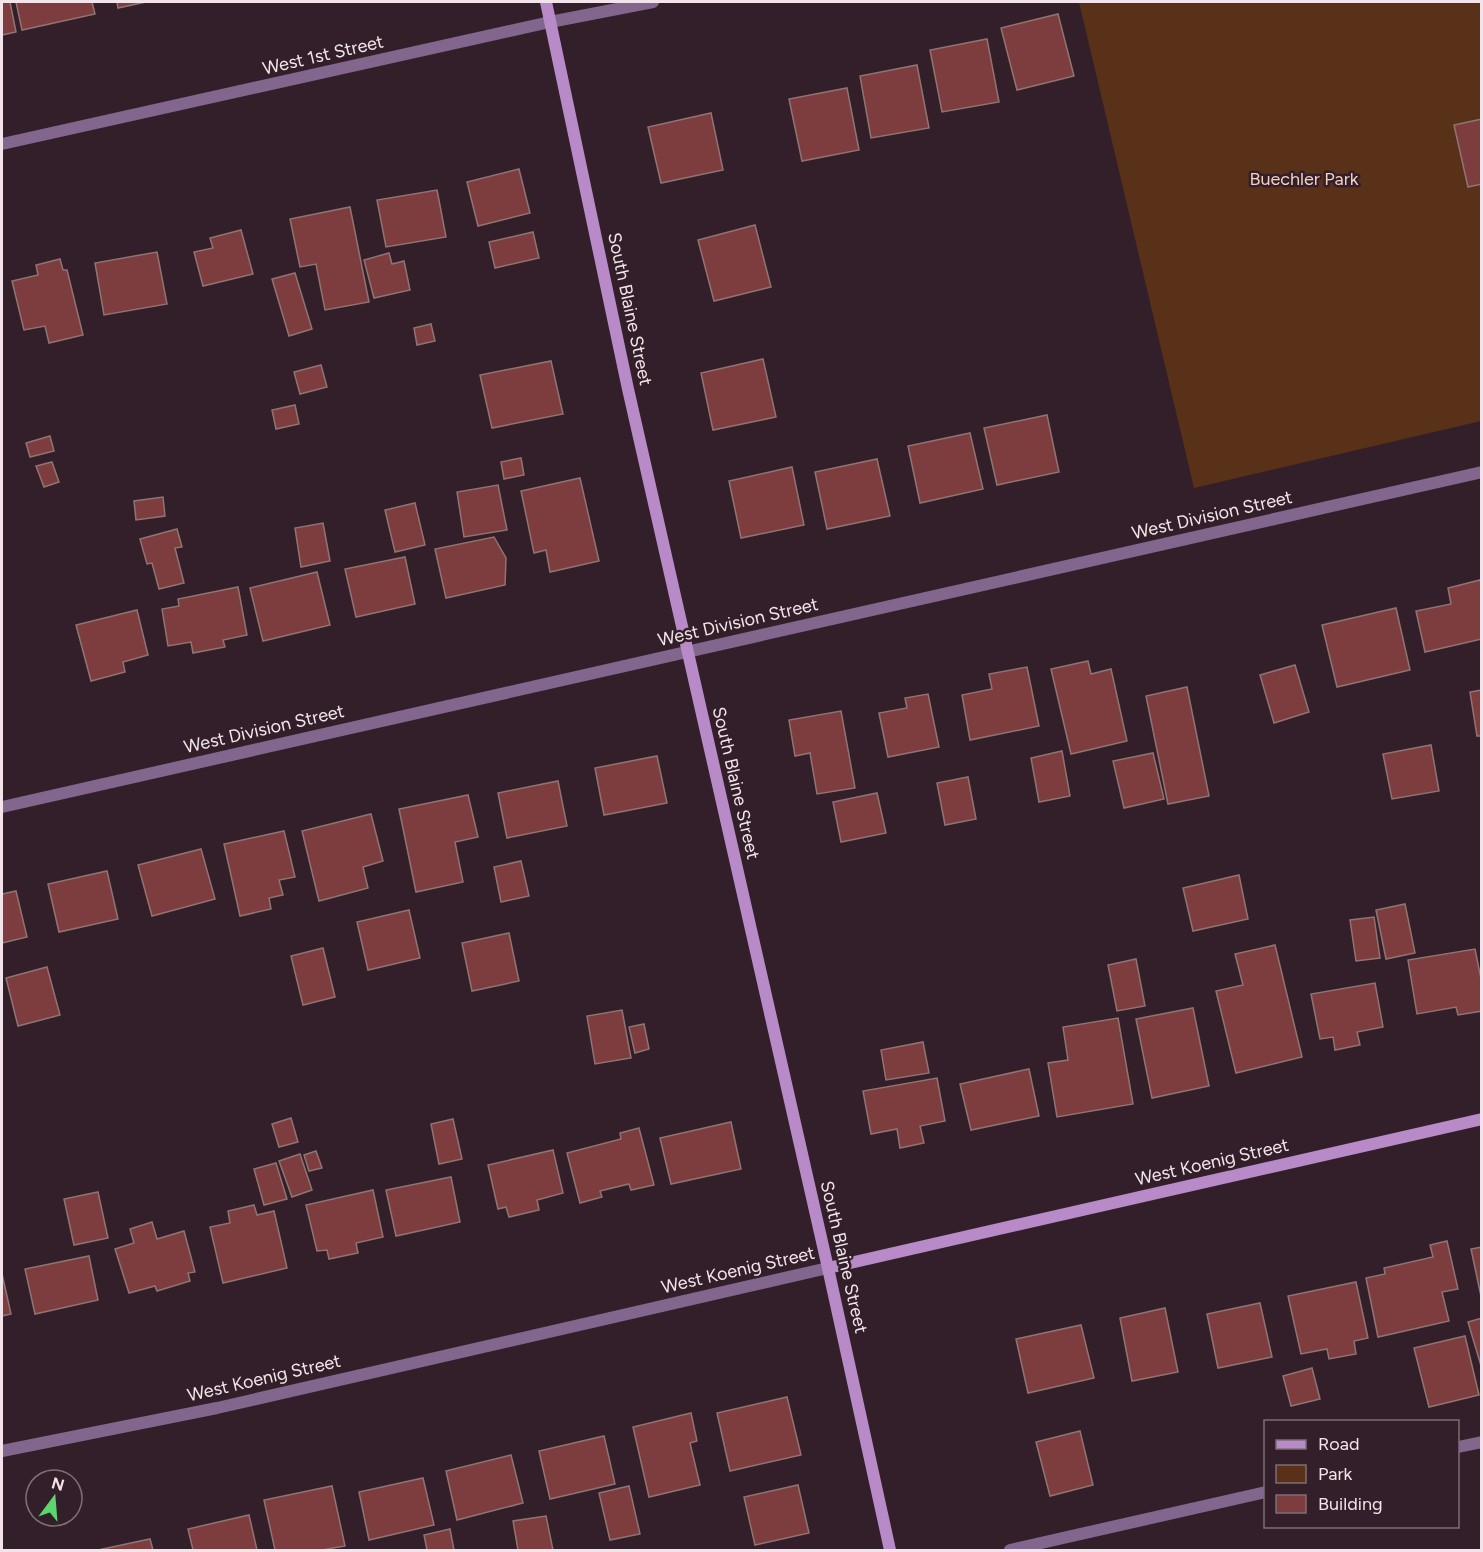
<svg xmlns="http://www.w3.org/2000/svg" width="1483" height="1552" font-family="Figtree,sans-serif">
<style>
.green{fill:#583118}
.building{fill:#7d3d3e;stroke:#907473;stroke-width:1.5}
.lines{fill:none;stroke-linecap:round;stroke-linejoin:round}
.lane{stroke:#83668d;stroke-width:12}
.street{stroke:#83668d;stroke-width:12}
.secondary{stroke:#b88ac7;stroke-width:12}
.labels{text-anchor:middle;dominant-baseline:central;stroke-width:5;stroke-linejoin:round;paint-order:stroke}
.street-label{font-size:18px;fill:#f2e4ea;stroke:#331f29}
.park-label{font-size:18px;fill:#f3d1bd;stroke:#331f29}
</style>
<rect width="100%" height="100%" fill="#331f29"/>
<path class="green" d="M1079,2H1481V421L1194,488Z"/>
<g class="building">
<path d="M2,2H10L16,32L2,35Z"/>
<path d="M16,2H92L95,14L22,30Z"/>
<path d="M117,2H146L118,8Z"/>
<path d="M1058,14L1074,76L1017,90L1001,28Z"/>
<path d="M987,39L999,102L942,112L930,50Z"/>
<path d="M917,65L929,128L871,138L860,76Z"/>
<path d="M847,88L859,150L802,161L789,99Z"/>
<path d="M711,113L723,170L661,183L648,127Z"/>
<path d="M1482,119V184L1468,187L1454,125Z"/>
<path d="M519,169L530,213L478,226L467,182Z"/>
<path d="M437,190L446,237L386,247L377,200Z"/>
<path d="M350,207L369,302L325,310L316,264L300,267L290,219Z"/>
<path d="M755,225L771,287L714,301L698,240Z"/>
<path d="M241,230L253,274L203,286L194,252L213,248L210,238Z"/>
<path d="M533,232L539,258L495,268L489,242Z"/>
<path d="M157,252L167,304L104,315L95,263Z"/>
<path d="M389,253L392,264L404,261L410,290L374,298L364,260Z"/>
<path d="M60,259L63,270H67L83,335L49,343L45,326L24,330L12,281L38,275L36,265Z"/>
<path d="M295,273L312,329L289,336L272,279Z"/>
<path d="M431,324L435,341L417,345L414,328Z"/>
<path d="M763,359L776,417L713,430L701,373Z"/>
<path d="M551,361L563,414L492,428L480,375Z"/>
<path d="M321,365L327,387L300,394L294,372Z"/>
<path d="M295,405L299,424L276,429L272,410Z"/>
<path d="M1047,415L1059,472L997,485L984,428Z"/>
<path d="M970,433L983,489L920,503L908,446Z"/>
<path d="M50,436L54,451L30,457L26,443Z"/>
<path d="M521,458L524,475L504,479L501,462Z"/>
<path d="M877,459L890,516L827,529L815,472Z"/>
<path d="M52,462L59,482L44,487L36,466Z"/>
<path d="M792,467L804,525L741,538L729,481Z"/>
<path d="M580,478L599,561L550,572L546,550L534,553L521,491Z"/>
<path d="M498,485L507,530L464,537L457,492Z"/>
<path d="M163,497L165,516L136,520L134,501Z"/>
<path d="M415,503L425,545L395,552L385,510Z"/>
<path d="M323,523L330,561L301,567L295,528Z"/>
<path d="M177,529L182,547L175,548L184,583L159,589L152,563L147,564L140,539Z"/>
<path d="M494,537L506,558L505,585L446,598L435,549Z"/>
<path d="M405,557L415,604L356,617L345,569Z"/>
<path d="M317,572L330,625L263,641L250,588Z"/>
<path d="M1480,580L1482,586V639L1425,652L1416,611L1451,604L1448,588Z"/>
<path d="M238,587L247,635L223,640L225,647L193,653L191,642L168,646L162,609L179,606L178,599Z"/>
<path d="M1396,608L1410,670L1337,687L1322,625Z"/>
<path d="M137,610L148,655L123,662L125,672L91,681L76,625Z"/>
<path d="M1088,661L1091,674L1111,669L1127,741L1071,754L1051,669Z"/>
<path d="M1295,665L1309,712L1274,723L1260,675Z"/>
<path d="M1027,667L1039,726L970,740L962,695L992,689L989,674Z"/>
<path d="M1187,687L1209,796L1168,804L1146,696Z"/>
<path d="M1482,690V736H1477L1470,692Z"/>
<path d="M928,694L939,747L888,757L879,713L907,708L905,698Z"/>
<path d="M841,711L855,788L817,794L810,753L795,756L789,720Z"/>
<path d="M1431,745L1439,791L1392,799L1383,754Z"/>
<path d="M1062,751L1070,796L1039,802L1031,758Z"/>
<path d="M1153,753L1164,799L1124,808L1113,761Z"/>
<path d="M657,756L667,803L604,815L595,768Z"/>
<path d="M968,777L976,819L945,825L937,783Z"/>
<path d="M558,781L567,826L507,838L498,793Z"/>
<path d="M877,793L886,833L841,842L833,802Z"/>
<path d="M468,795L478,837L455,842L463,882L416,892L399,809Z"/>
<path d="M371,814L383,861L363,867L368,888L319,901L302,831Z"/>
<path d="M284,831L295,877L279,880L283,895L269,898L271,909L240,916L224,844Z"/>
<path d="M201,849L215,899L152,916L138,865Z"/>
<path d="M521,861L529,896L501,902L494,867Z"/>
<path d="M107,871L118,919L59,932L48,884Z"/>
<path d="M1239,875L1248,919L1193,931L1183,888Z"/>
<path d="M16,891L27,937L2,943V894Z"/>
<path d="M1405,904L1415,953L1386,959L1376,910Z"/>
<path d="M409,910L420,958L368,970L357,922Z"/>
<path d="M1374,917L1380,958L1356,961L1350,920Z"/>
<path d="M509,933L519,981L472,991L462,943Z"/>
<path d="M1275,945L1302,1057L1236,1073L1216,991L1243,985L1235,954Z"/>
<path d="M323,948L335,997L303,1005L291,956Z"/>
<path d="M1475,949L1482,984V1011L1458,1015L1456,1007L1417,1014L1408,960Z"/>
<path d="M1136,959L1145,1006L1117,1011L1108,965Z"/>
<path d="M47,967L60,1015L18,1026L6,978Z"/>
<path d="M1375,983L1383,1027L1357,1032L1360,1045L1335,1050L1333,1037L1320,1039L1311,994Z"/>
<path d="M1193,1008L1209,1086L1152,1098L1136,1019Z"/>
<path d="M622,1010L631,1058L595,1064L587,1016Z"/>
<path d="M1118,1018L1133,1104L1057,1117L1048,1063L1068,1060L1063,1027Z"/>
<path d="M644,1024L649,1049L635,1053L629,1027Z"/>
<path d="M923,1042L929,1073L886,1080L881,1050Z"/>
<path d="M1029,1069L1039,1116L971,1130L960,1084Z"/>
<path d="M937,1078L945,1121L920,1126L924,1143L900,1148L897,1129L871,1134L863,1091Z"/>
<path d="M291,1118L298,1142L279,1147L272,1124Z"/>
<path d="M453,1119L462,1159L439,1164L431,1124Z"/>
<path d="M731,1122L741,1169L671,1184L660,1138Z"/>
<path d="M639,1128L654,1185L631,1190L629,1184L600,1191L602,1197L580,1203L567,1153L621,1139L620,1133Z"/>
<path d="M553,1150L563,1193L537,1200L539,1210L509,1217L506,1207L498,1209L488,1165Z"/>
<path d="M316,1151L322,1168L309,1171L304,1155Z"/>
<path d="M300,1154L312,1190L292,1197L279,1161Z"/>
<path d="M276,1163L287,1199L264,1205L254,1169Z"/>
<path d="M451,1177L460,1222L396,1236L386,1190Z"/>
<path d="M373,1190L383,1237L356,1243L358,1253L329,1259L327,1250L317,1251L306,1205Z"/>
<path d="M98,1192L108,1238L74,1245L64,1199Z"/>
<path d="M254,1205L257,1215L274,1211L287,1268L223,1283L210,1227L230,1223L228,1211Z"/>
<path d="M152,1222L157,1239L184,1231L195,1272L188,1273L190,1281L157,1291L155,1286L129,1293L115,1249L134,1243L130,1229Z"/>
<path d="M1447,1241L1458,1289L1442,1292L1449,1321L1378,1337L1366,1278L1385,1274L1384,1268L1433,1257L1430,1245Z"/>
<path d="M1482,1247V1301L1471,1249Z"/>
<path d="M89,1256L98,1300L35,1314L25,1269Z"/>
<path d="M2,1274L11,1314L2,1316Z"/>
<path d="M1356,1282L1368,1338L1354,1341L1356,1354L1329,1359L1327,1349L1301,1354L1288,1296Z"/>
<path d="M1260,1303L1272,1357L1218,1368L1207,1314Z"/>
<path d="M1165,1308L1178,1372L1132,1381L1120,1318Z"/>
<path d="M1482,1318V1369L1468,1322Z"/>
<path d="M1081,1325L1094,1378L1028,1393L1016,1339Z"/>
<path d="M1465,1336L1479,1395L1429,1407L1414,1348Z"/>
<path d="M1312,1368L1320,1399L1291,1406L1283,1376Z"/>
<path d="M787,1397L801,1455L730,1471L717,1413Z"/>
<path d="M691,1413L697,1441L690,1443L700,1485L649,1497L633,1427Z"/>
<path d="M1080,1431L1093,1485L1050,1496L1036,1442Z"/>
<path d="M604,1436L615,1484L550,1499L539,1451Z"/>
<path d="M511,1455L523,1503L457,1520L446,1471Z"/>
<path d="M423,1478L434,1525L369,1540L359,1492Z"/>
<path d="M798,1485L809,1533L755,1545L744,1497Z"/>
<path d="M332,1486L345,1546L322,1550H275L264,1500Z"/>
<path d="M629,1486L640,1534L610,1540L599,1493Z"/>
<path d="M249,1515L257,1550H193L188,1529Z"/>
<path d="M546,1516L553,1550H518L513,1521Z"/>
<path d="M450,1529L454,1550H427L424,1535Z"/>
<path d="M150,1539L153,1550H98Z"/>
</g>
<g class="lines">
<g class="lane">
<path d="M1458,1447L1482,1442"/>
<path d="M1010,1550L1266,1492"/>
</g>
<g class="street">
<path d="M2,144L550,22L653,2"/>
<path d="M2,807L1482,472"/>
<path d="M2,1451L217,1408L828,1268"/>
</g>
<g class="secondary">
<path d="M546,2L628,389L828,1268L890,1550"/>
<path d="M828,1268L1482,1119"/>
</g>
</g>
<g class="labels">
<g class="street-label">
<text transform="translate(323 55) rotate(-13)">West 1st Street</text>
<text transform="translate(630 309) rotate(78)">South Blaine Street</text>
<text transform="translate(1212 515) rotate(-13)">West Division Street</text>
<text transform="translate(738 622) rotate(-13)">West Division Street</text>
<text transform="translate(264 729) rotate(-13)">West Division Street</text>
<text transform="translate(736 783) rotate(77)">South Blaine Street</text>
<text transform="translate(1212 1162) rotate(-13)">West Koenig Street</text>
<text transform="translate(844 1257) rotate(77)">South Blaine Street</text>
<text transform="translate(738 1270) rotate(-13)">West Koenig Street</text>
<text transform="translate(264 1378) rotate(-13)">West Koenig Street</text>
</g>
<g class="park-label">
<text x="1304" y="179">Buechler Park</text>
</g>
</g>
<rect width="1483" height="1552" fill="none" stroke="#f2e4ea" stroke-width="6"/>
<rect x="1264" y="1420" width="195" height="108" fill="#331f29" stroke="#7f6e76" stroke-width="1.5"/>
<rect x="1276" y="1440" width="30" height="9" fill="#b88ac7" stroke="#7f6e76" stroke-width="1.5"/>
<text x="1318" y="1450" font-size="18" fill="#f2e4ea">Road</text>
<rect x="1276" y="1465" width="30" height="18" fill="#583118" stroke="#7f6e76" stroke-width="1.5"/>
<text x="1318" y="1480" font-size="18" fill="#f2e4ea">Park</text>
<rect x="1276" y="1495" width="30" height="18" fill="#7d3d3e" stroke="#7f6e76" stroke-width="1.5"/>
<text x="1318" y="1510" font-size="18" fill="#f2e4ea">Building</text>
<g transform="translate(54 1498) rotate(16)"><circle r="28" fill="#331f29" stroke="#7f6e76" stroke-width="1.5"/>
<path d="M0-4.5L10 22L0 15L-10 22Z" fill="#5cd56d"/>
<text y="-9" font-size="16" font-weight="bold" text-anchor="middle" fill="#f2e4ea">N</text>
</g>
</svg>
